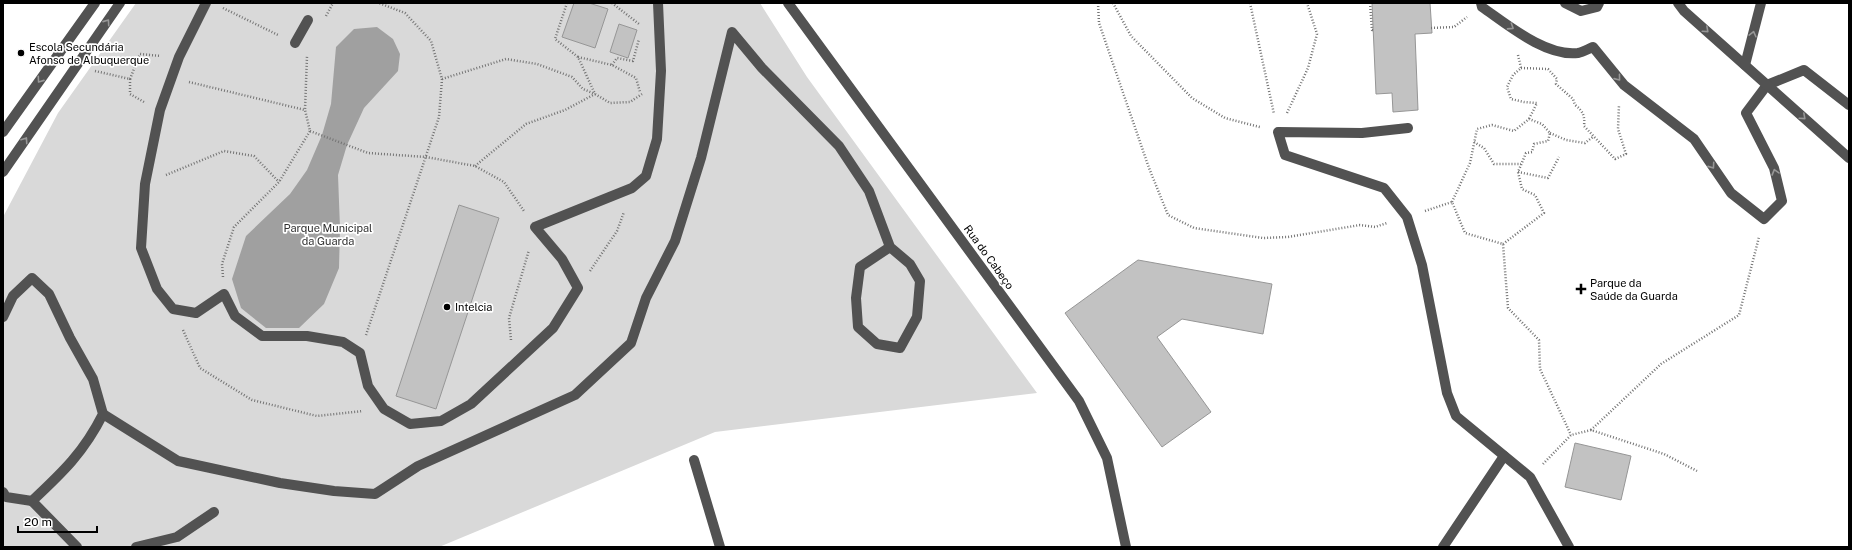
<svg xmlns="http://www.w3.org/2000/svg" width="1852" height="550" font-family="'Public Sans',sans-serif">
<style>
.green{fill:#d9d9d9}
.water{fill:#a0a0a0}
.building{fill:#c2c2c2;stroke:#969696}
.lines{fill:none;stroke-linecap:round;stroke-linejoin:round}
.path{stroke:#747474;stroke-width:2.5;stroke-dasharray:1 2;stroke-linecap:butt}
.minor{stroke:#525252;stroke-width:10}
.oneway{stroke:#979797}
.poi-dot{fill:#000;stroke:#fff;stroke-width:1.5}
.labels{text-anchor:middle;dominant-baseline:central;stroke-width:3.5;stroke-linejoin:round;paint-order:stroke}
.poi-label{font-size:11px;fill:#000;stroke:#fff;text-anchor:start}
.park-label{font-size:11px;fill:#303030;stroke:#fff}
.street-label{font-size:11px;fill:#000;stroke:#fff}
</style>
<rect width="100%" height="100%" fill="#fff"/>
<path class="green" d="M136,3H760L807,77L1037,393L715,432L439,547H3V217L58,113Z"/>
<path class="water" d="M377,27L393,39L400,54L398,71L364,108L347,145L338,175L340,228L339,268L324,304L299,328H266L241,308L232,279L246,236L290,194L307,170L322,135L331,104L336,47L354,29Z"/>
<g class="building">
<path d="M574,3H589L608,9L595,48L562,37Z"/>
<path d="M1372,3H1430L1432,33L1415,34L1418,110L1393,112L1392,93L1376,94Z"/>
<path d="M619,24L637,30L628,58L610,52Z"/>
<path d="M459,205L499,218L436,409L396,396Z"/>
<path d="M1138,260L1272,284L1263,334L1182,319L1157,337L1211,412L1162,447L1065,313Z"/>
<path d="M1575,443L1631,456L1621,500L1565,487Z"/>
</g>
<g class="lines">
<g class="path">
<path d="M567,3L555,39L578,57L595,94L610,103L630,102L642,94"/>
<path d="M612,3L639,24"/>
<path d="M1098,3L1099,23L1149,168L1168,215L1194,228L1263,238L1288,237L1360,225L1375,227L1387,223"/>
<path d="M1113,3L1131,36L1192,98L1225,118L1260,127"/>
<path d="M1250,3L1274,114"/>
<path d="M1370,3L1372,30H1373"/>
<path d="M223,8L278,35"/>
<path d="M326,16L333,3"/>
<path d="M1431,28L1454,27L1467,17"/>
<path d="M1518,55L1521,68L1513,75L1507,87L1511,99L1524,102L1537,103L1529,119"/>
<path d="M578,57L612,65L636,78L640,92"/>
<path d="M612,65L617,58L633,61L639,39"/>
<path d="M1521,68L1548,69L1557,79L1556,84L1573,99L1575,105C1583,111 1585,116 1584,126L1615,159L1626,154L1618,129L1619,105"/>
<path d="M95,71L130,79V94L144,102"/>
<path d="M130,79L140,54L161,56"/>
<path d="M442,79L506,59L537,64L572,77L583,89L595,94"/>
<path d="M189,82L305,110"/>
<path d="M1287,113L1308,68L1317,34L1307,3"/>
<path d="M310,131L368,153L426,157L475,166L504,182L524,211"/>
<path d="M1550,133L1566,140L1585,143L1594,136"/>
<path d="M1474,142L1484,148L1494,164H1521"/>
<path d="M475,166L526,124L565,110L595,94"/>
<path d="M1518,172L1548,178L1559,157"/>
<path d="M166,175L224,151L254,156L279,182"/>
<path d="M1452,202L1470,163L1477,129L1492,125L1514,131L1529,119L1542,124L1550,133L1548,141L1534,144L1532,152L1526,153L1518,172L1522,189L1535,195L1544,213L1503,244"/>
<path d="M1425,211L1452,202L1465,233L1503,244L1508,308L1539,340L1540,369L1571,435"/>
<path d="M590,271L617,231L624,212"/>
<path d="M223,277L222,264L234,227L279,182L310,131L305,110L307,56"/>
<path d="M183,330L200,368L252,400L317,416L363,411"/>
<path d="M366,335L439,117L442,79L431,41L405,13L379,3"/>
<path d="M511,340L509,318L529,250"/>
<path d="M1591,430L1661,364L1739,315L1759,237"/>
<path d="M1543,464L1571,435L1591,430L1664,454L1697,471"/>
</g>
<g class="minor">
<path d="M206,3L179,57L160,110L145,184L141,248L157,289L173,309L196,313L224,294L235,316L262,336H307L343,342L360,353L368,386L384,409L410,424L441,421L471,404L553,328L578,288L562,259L535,227L632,188L646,176L657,139L661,71L658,3"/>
<path d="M788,3L1079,401L1107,458L1126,547"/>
<path d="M1481,3L1482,7C1508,25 1546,57 1578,53C1583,52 1588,49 1593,47L1624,85L1694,139L1731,193L1764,219L1782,201L1774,168L1746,113L1767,85L1804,70L1849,105"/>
<path d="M1565,3L1581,11L1597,7L1599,3"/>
<path d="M1678,3L1684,11L1849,158"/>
<path d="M295,43L308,20"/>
<path d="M1745,65L1761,3"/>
<path d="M1408,128L1362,133L1278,132L1285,155L1384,188L1407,217L1422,265L1447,393L1456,416L1530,477L1569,547"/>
<path d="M3,132L95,3"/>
<path d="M3,172L120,3"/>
<path d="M3,317L13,296L32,278L49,294L70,338L93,379L103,414C84,452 63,472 32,501L6,497L3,492"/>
<path d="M103,414L178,461L280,483L334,491L375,494L418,466L575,395L631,343L646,298L675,241L701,158L732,32L762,68L839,146L869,191L890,247L910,264L920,281L917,317L900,348L877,344L858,327L856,298L860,267L890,247"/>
<path d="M694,460L720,547"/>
<path d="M32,501L77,547"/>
<path d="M136,547L177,537L214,512"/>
<path d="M1443,547L1504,456"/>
</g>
</g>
<defs><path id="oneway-chevron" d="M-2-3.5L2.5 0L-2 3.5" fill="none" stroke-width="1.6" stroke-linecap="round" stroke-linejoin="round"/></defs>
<g class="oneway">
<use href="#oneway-chevron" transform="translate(107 22) rotate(-55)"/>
<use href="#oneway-chevron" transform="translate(1511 27) rotate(33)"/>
<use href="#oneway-chevron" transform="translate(1706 30) rotate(42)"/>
<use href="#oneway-chevron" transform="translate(1753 34) rotate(-76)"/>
<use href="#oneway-chevron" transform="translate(1618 78) rotate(51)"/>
<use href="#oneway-chevron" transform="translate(40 80) rotate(125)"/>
<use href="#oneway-chevron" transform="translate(1803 117) rotate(42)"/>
<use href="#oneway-chevron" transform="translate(25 140) rotate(-56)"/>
<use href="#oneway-chevron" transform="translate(1712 166) rotate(55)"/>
<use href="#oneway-chevron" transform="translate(1775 172) rotate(-106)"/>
</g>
<g class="poi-dot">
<circle cx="21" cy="53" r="4"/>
<path d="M1579 283h4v4h4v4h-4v4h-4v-4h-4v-4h4z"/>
<circle cx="447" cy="307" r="4"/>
</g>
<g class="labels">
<g class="poi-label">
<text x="29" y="47">Escola Secundária<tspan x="29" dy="13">Afonso de Albuquerque</tspan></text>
<text x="1590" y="283">Parque da<tspan x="1590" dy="13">Saúde da Guarda</tspan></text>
<text x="455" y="307">Intelcia</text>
</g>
<g class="park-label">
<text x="328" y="228">Parque Municipal<tspan x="328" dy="13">da Guarda</tspan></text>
</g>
<g class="street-label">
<text transform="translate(989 257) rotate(54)">Rua do Cabeço</text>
</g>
</g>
<rect width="1852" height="550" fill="none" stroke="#000000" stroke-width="8"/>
<path d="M18 526v6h79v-6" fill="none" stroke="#000000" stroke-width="2"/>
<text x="24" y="526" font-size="12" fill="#000000" stroke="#ffffff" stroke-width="3" paint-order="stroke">20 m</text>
</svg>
